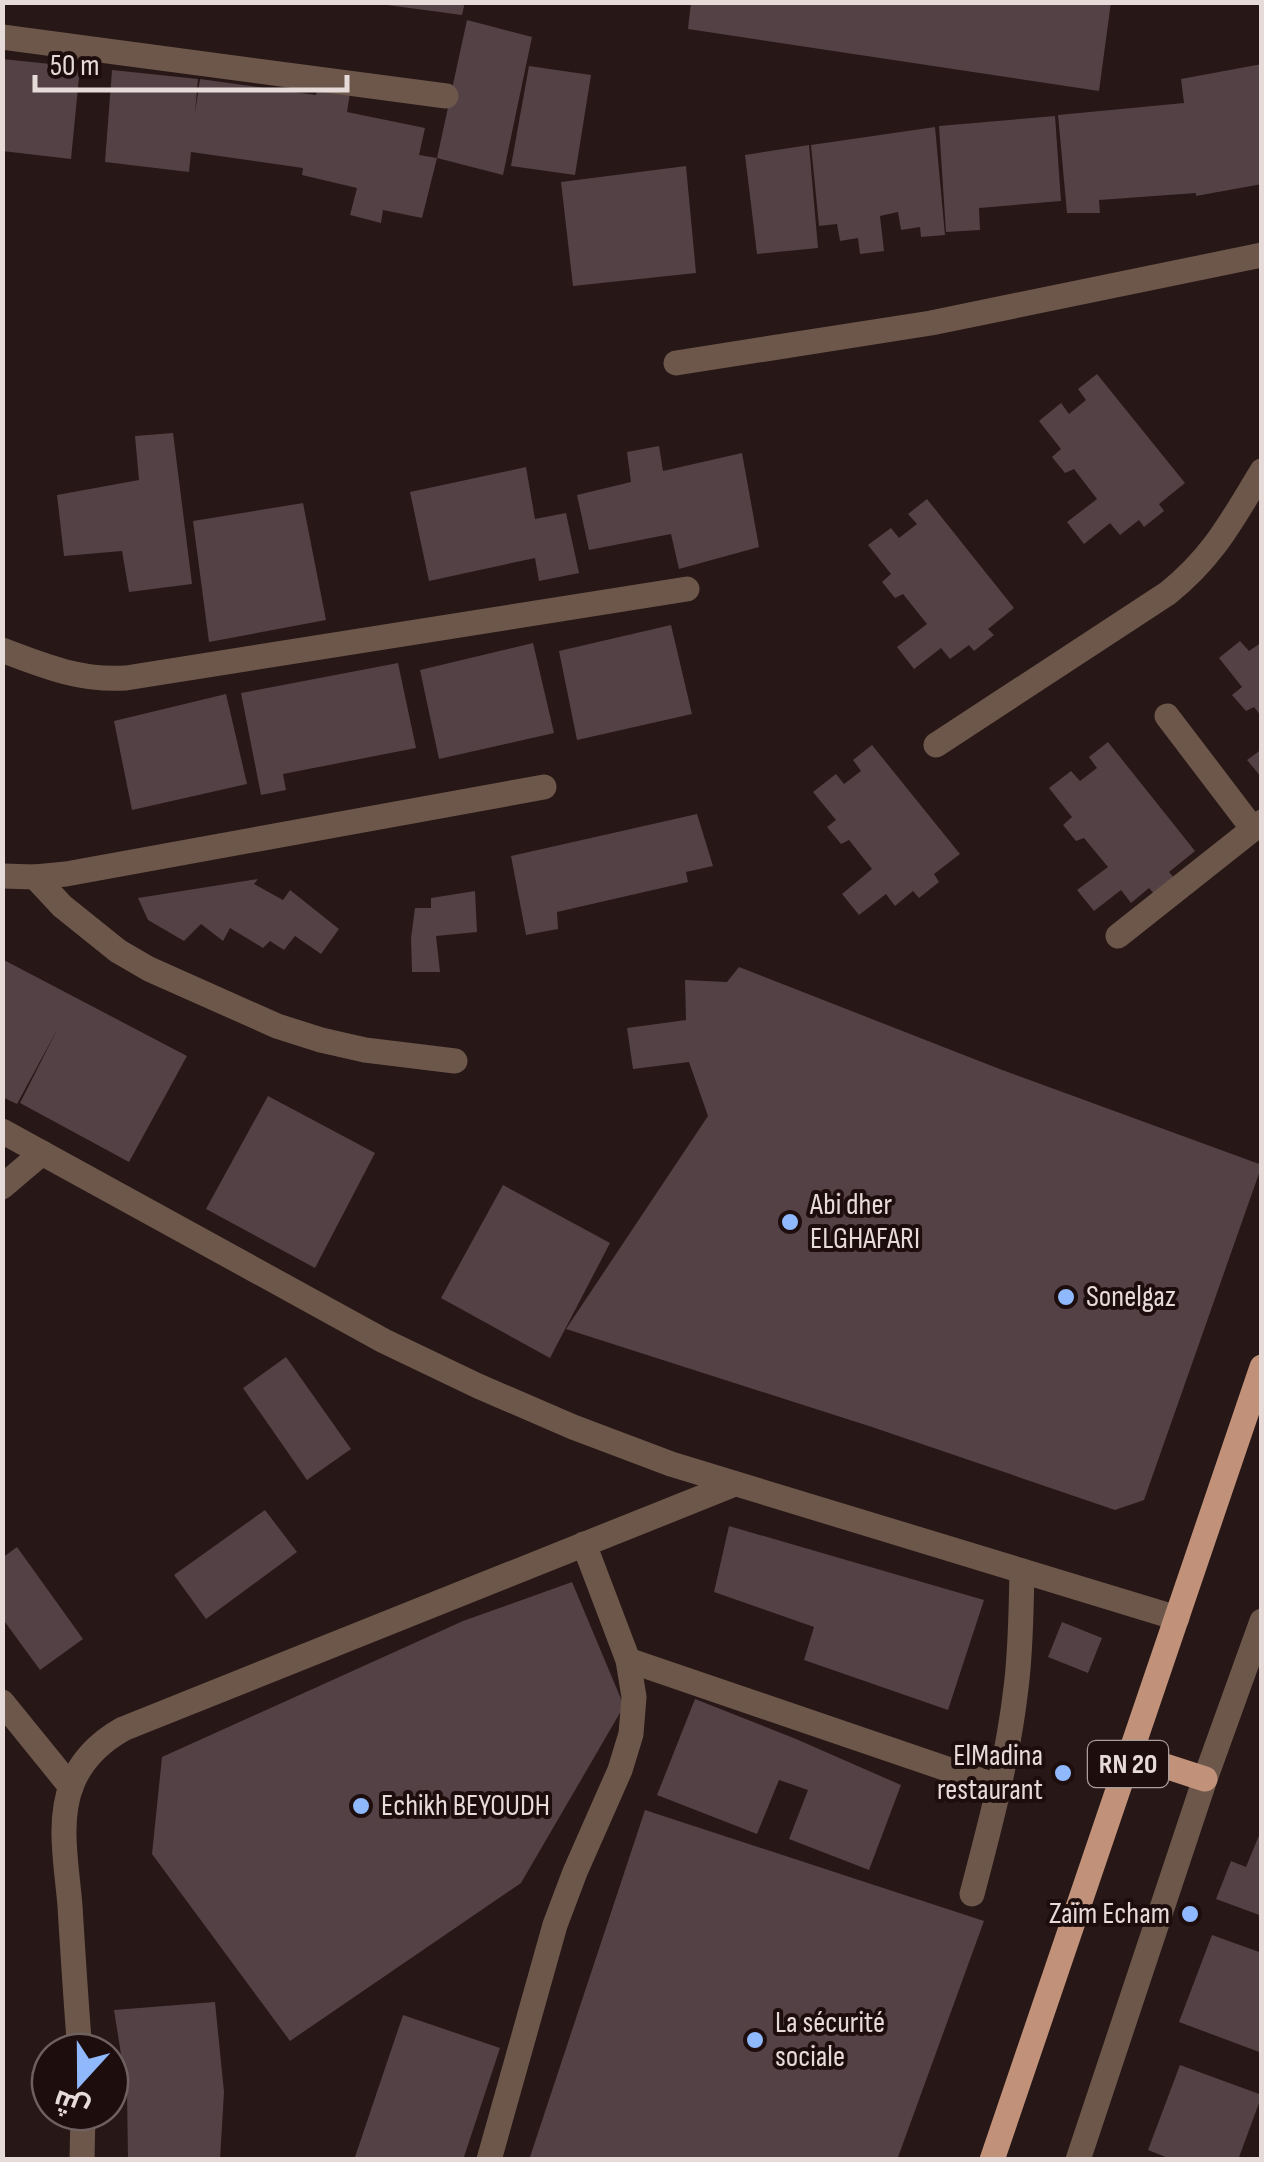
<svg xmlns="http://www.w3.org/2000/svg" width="1264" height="2162" font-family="'Sofia Sans Condensed',Cairo,sans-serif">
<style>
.building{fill:#534146}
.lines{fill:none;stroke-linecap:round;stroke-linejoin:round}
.street{stroke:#6d574b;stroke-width:25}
.primary{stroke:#c19279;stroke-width:25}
.poi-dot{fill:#8fb8fd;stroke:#1d0e0d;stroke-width:4}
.labels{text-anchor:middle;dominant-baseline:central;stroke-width:8;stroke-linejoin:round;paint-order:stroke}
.shield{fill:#1d0e0d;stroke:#aa9e9c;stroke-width:2.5}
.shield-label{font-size:28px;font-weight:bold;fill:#e7dbda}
.poi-label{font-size:30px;fill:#e7dbda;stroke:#1d0e0d;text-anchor:start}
</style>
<rect width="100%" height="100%" fill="#271716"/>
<g class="building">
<path d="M387,2H465L462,15L387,5Z"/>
<path d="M691,2H1111L1099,91L688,29Z"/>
<path d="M467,20L532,37L503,175L437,158Z"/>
<path d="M2,59L80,67L71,159L2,151Z"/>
<path d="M1262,64V184L1196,196V193L1099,200L1100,213H1067L1058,115L1184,103L1181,79Z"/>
<path d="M529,66L591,75L575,175L511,166Z"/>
<path d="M112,70L198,79L195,113L200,79L316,95L318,87L350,93L347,112L425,128L419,155L437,158L422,218L383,210L381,223L350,215L357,188L302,175L303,168L191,152L189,172L105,162Z"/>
<path d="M1055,116L1061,201L979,208L980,230L946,232L939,126Z"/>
<path d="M935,127L945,235L921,237L920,227L901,230L898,212L880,216L884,251L860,254L858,238L840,241L837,224L819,226L811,145Z"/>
<path d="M809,145L818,248L757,254L745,155Z"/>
<path d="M686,166L696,273L573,286L561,182Z"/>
<path d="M1097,374L1185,483L1159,504L1164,511L1144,527L1139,520L1120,535L1110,523L1084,544L1067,522L1097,499L1074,469L1065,473L1052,457L1061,449L1039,421L1061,403L1069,414L1086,400L1078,389Z"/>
<path d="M173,433L192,584L129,592L122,551L64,556L57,495L139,480L135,436Z"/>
<path d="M659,446L663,471L742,453L759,547L679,569L671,534L589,550L577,495L631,482L627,452Z"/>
<path d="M526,467L535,519L566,513L579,573L539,581L535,558L429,581L410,492Z"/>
<path d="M927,499L1014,608L988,629L994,635L974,651L969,645L950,659L941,648L914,669L897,647L927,624L903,594L895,598L882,582L891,574L868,545L891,528L899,538L917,524L908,514Z"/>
<path d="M303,503L326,620L209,642L193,521Z"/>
<path d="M671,625L692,714L577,740L559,651Z"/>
<path d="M1240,641L1249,651L1262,642V717L1254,707L1246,711L1232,695L1242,687L1219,658Z"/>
<path d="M533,643L554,733L439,759L420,670Z"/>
<path d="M398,663L416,748L283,774L286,790L261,795L241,693Z"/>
<path d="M226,694L247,784L132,810L114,721Z"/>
<path d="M1108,742L1195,851L1169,872L1175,879L1155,895L1149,888L1131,903L1121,890L1094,911L1077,890L1108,867L1084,838L1076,841L1063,825L1072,817L1049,788L1071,771L1080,781L1097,768L1089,757Z"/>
<path d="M872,745L960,854L934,874L939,882L919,898L913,891L895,906L886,894L859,915L842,894L872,869L849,840L841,844L827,827L836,820L813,792L836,774L844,784L861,771L853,760Z"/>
<path d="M1262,749V778L1247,760Z"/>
<path d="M697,814L713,866L686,872L688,882L557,912L558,929L526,935L511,856Z"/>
<path d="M258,879L254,884L283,900L290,890L339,929L321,954L295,936L284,950L270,941L263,948L230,928L223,941L201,924L184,941L148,920L138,898Z"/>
<path d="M475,891L477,932L436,936L440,972H412L411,938L415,908H431V898Z"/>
<path d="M2,959L187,1056L129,1162L20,1103L58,1028L17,1104L2,1097Z"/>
<path d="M739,967L997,1068L1262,1165L1144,1500L1115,1510L872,1427L566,1329L708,1116L689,1062L633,1069L627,1028L686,1020L685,980L727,982Z"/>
<path d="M268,1096L375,1153L315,1268L206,1209Z"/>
<path d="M503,1185L610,1243L550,1358L441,1298Z"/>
<path d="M286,1357L351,1449L307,1480L243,1388Z"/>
<path d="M265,1510L297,1552L206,1619L174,1575Z"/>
<path d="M729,1526L984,1600L948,1710L804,1660L814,1627L714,1592Z"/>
<path d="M17,1547L83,1639L40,1670L2,1618V1558Z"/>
<path d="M572,1582L624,1706L521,1883L290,2041L152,1854L162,1757L463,1621Z"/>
<path d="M1062,1622L1102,1638L1088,1673L1048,1657Z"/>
<path d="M695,1699L796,1739L901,1785L869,1870L789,1839L808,1790L779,1780L757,1834L657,1795Z"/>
<path d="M645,1810L984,1921L897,2160H529Z"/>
<path d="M1262,1828V1916L1216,1899L1231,1861L1246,1867Z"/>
<path d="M1212,1935L1262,1953V2053L1179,2022Z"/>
<path d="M215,2002L224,2092L220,2160H128L127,2092L114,2010Z"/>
<path d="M403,2015L500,2048L463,2160H354Z"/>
<path d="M1180,2065L1262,2095L1238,2160H1173L1148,2150Z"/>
</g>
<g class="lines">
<g class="street">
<path d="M2,37L446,96"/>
<path d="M676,363L931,323L1262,255"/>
<path d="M2,650C44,666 81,681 126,678L687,589"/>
<path d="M1167,716L1253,829"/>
<path d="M936,745L1168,593C1214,556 1232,520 1262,471"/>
<path d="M2,876L35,877L66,874L544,787"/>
<path d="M35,877L62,906L118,951L149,969L277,1026L321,1040L365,1050L455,1061"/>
<path d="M1118,936L1262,822"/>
<path d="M2,1131L384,1341L478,1386L573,1427L671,1464L1177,1618"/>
<path d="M2,1187L42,1153"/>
<path d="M628,1660L1000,1787"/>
<path d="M2,1702L71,1787"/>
<path d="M972,1894C990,1826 1008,1758 1016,1688C1021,1650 1021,1610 1022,1571"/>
<path d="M80,2052C76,2003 73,1955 70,1906C67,1867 57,1821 72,1784C82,1759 100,1742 123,1729L735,1484"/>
<path d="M82,2160L83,2112"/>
<path d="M489,2160L555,1925L575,1872L620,1770L631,1734L634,1697L628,1660L584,1544"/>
<path d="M1078,2160L1205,1779L1262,1621"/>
</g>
<g class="primary">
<path d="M1131,1755L1205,1779"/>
<path d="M992,2160L1262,1367"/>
</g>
</g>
<g class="poi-dot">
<circle cx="790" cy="1222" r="10"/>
<circle cx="1066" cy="1297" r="10"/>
<circle cx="1063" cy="1773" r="10"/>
<circle cx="361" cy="1806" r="10"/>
<circle cx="1190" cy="1914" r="10"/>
<circle cx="755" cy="2040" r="10"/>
</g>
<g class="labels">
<rect class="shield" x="1088" y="1741" width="80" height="46" rx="8"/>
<g class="shield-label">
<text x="1128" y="1764">RN 20</text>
</g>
<g class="poi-label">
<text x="810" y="1205">Abi dher<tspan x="810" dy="34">ELGHAFARI</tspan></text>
<text x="1086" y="1297">Sonelgaz</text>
<text x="1043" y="1756" text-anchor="end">ElMadina<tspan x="1043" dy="34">restaurant</tspan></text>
<text x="381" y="1806">Echikh BEYOUDH</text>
<text x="1170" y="1914" text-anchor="end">Zaïm Echam</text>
<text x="775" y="2023">La sécurité<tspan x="775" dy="34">sociale</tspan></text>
</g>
</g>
<rect width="1264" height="2162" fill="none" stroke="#e7dbda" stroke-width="10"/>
<g transform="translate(80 2082) rotate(201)"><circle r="48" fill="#1d0e0d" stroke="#6e605f" stroke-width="2.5"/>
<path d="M0-8L18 38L0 25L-18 38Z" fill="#8fb8fd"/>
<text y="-15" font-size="28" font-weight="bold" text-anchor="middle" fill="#e7dbda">ش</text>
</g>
<path d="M35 75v15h312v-15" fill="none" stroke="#e7dbda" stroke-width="5"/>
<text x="50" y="75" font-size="30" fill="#e7dbda" stroke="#1d0e0d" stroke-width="8" paint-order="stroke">50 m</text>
</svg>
